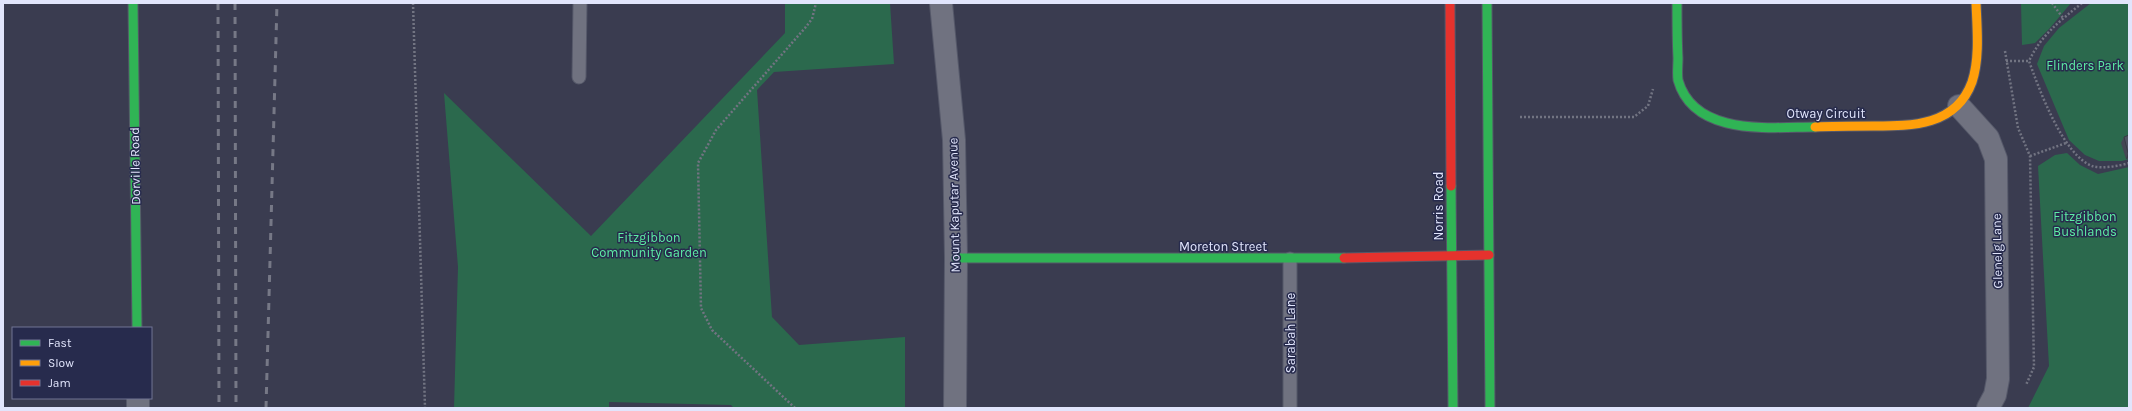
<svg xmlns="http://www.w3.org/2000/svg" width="2132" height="411" font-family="Karla,sans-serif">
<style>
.green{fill:#2b694d}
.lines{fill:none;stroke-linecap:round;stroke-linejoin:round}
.lane-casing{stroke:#555869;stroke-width:15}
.street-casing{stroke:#555869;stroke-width:24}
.fast-casing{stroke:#555869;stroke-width:11}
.slow-casing{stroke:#555869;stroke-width:11}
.jam-casing{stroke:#555869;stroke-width:11}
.path{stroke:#727482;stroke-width:2.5;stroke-dasharray:2 2;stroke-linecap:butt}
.lane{stroke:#707280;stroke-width:13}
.street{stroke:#707280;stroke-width:22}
.fast{stroke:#30b455;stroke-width:9}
.slow{stroke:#ff9f0a;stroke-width:9}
.jam{stroke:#e5322d;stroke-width:9}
.rail{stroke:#767886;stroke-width:3;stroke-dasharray:7 7;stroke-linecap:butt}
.wall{fill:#434754}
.shaded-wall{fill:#373a45}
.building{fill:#4e5362;stroke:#373a45}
.labels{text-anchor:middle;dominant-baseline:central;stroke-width:3;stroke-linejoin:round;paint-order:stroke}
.park-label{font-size:13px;fill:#5deea4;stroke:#272b4d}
.street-label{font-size:13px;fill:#e1e5fc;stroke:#272b4d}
</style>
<rect width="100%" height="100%" fill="#3a3c50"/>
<g class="green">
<path d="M785,3H890L894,64L774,72L757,90L772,317L799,345L905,337V408H734L731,405L609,402V408H454L458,267L444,93L591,236L785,33Z"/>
<path d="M2021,3H2071L2050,28L2035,43L2022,45Z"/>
<path d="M2091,3H2129V159L2122,161H2099L2085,155L2069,140L2037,64L2044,46L2059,28Z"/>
<path d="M2067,153L2080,165L2098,174L2129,167V408H2028L2049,366L2038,166L2055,155Z"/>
</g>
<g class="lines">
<g class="lane-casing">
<g id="lane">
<path d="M579,77L580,3"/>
<path d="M1290,259V408"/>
</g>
</g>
<g class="street-casing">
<g id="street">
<path d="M941,3L954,140L956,258L955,408"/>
<path d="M1959,106L1988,138L1996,159L1998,379L1995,395L1988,408"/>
<path d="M138,398V408"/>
</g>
</g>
<g class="fast-casing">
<g id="fast">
<path d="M133,3L137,328"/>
<path d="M1487,3L1490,408"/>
<path d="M1677,3C1677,21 1677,40 1678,58C1678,65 1677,73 1678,80C1694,137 1771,127 1815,127"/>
<path d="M1451,186L1453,408"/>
<path d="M956,258H1344"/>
</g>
</g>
<g class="slow-casing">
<path id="slow" d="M1815,127C1835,126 1854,126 1874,126C1912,126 1956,126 1972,82C1980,58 1977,28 1976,3"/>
</g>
<g class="jam-casing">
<g id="jam">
<path d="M1450,3L1451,186"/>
<path d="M1344,258L1489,255"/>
</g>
</g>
<g class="path">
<path d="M413,3L425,408"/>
<path d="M2052,3L2063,18"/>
<path d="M2082,3C2059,22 2042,34 2029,61C2039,89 2063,155 2092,166C2102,169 2119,166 2129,163"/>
<path d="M2005,51L2018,128L2030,156L2034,367L2026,385"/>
<path d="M2006,61H2029"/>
<path d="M1520,117H1634L1648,106L1653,89"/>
<path d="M2030,156L2066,143"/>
<path d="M795,408L712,330L701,308L698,163L716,130L805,28L812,19L816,3"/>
</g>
<use href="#lane" class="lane"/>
<use href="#street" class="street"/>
<use href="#fast" class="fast"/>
<use href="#slow" class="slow"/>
<use href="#jam" class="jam"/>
<g class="rail">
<path d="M218,3L219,408"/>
<path d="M235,3L236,408"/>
<path d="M266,408L277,3"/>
</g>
</g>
<path class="wall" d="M2129,135V158L2126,159L2121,143L2124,137Z"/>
<path class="shaded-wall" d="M2128,153H2129V158L2126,159Z"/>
<path class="building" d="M2129,135V153H2128L2124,137Z"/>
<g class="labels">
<g class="park-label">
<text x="2085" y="65">Flinders Park</text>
<text x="2085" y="216">Fitzgibbon<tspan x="2085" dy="15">Bushlands</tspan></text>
<text x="649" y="237">Fitzgibbon<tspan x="649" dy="15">Community Garden</tspan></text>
</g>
<g class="street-label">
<text x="1826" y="113">Otway Circuit</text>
<text transform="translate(135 166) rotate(-91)">Dorville Road</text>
<text transform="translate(954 205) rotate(-91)">Mount Kaputar Avenue</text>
<text transform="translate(1438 206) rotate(-90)">Norris Road</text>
<text x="1223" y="246">Moreton Street</text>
<text transform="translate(1997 251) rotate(-91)">Glenelg Lane</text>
<text transform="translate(1290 333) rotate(-90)">Sarabah Lane</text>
</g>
</g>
<rect width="2132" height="411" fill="none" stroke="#e1e5fc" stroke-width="8"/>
<rect x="12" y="327" width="140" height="72" fill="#272b4d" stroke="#717593"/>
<rect x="20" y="340" width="20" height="6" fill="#30b455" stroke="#717593"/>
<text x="48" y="347" font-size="12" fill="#e1e5fc">Fast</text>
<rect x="20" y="360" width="20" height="6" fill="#ff9f0a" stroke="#717593"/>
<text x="48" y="367" font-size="12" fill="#e1e5fc">Slow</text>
<rect x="20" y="380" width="20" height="6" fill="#e5322d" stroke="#717593"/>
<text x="48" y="387" font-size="12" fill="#e1e5fc">Jam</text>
</svg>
